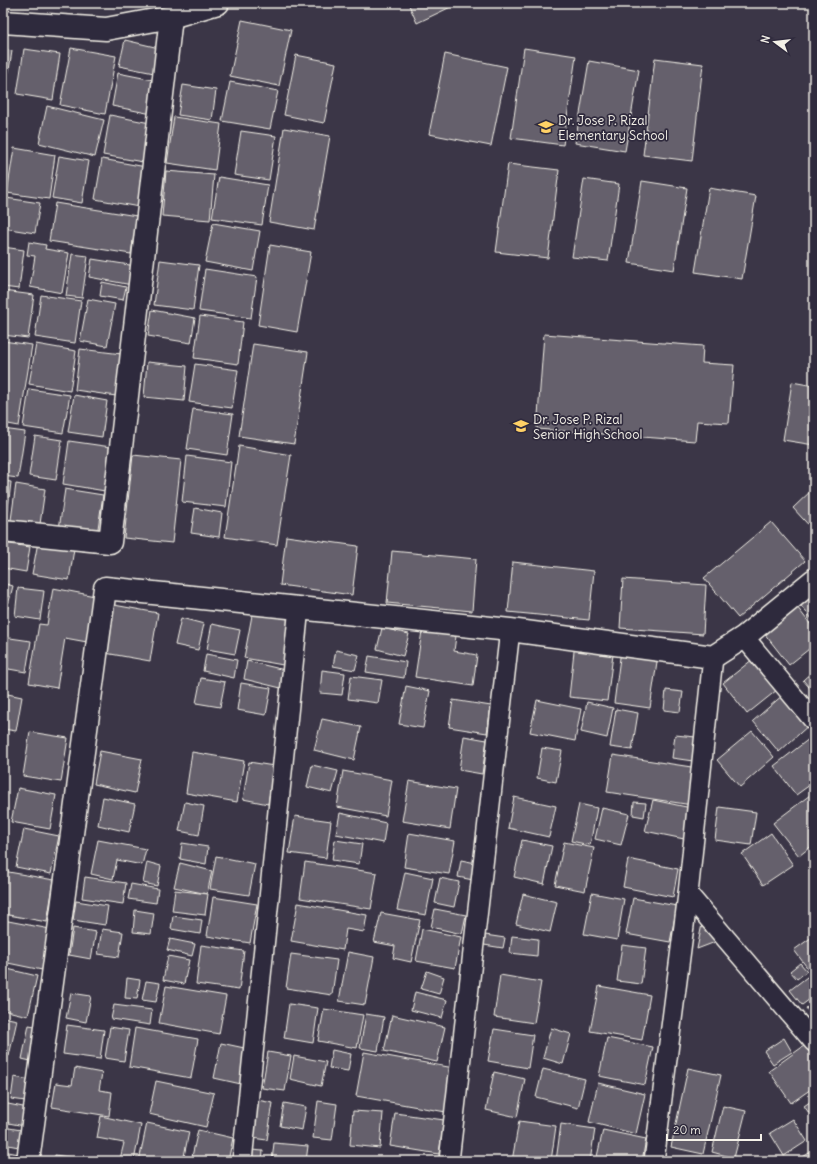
<svg xmlns="http://www.w3.org/2000/svg" width="817" height="1164" font-family="Delius,sans-serif">
<style>
.building{fill:#65616c;stroke:#f4f1e8}
.lines{fill:none;stroke-linecap:round;stroke-linejoin:round}
.service-casing{stroke:#f4f1e8;stroke-width:22}
.minor-casing{stroke:#f4f1e8;stroke-width:25}
.tertiary-casing{stroke:#f4f1e8;stroke-width:25}
.service{stroke:#2f2a3d;stroke-width:19}
.minor{stroke:#2f2a3d;stroke-width:22}
.tertiary{stroke:#2f2a3d;stroke-width:22}
.labels{text-anchor:middle;dominant-baseline:central;stroke-width:3.5;stroke-linejoin:round;paint-order:stroke}
.poi-label{font-size:13px;fill:#f4f1e8;stroke:#2f2a3d;text-anchor:start}
</style>
<rect width="100%" height="100%" fill="#3b3647"/>
<filter id="ink" filterUnits="userSpaceOnUse"><feTurbulence type="fractalNoise" baseFrequency=".025" numOctaves="2"/><feDisplacementMap in="SourceGraphic" scale="8" xChannelSelector="R" yChannelSelector="G"/><feConvolveMatrix kernelMatrix="1 2 1 2 8 2 1 2 1" color-interpolation-filters="sRGB"/></filter>
<g filter="url(#ink)">
<g class="building">
<path d="M408,3H459L417,23Z"/>
<path d="M242,20L291,30L279,86L230,76Z"/>
<path d="M125,40L159,48L154,73L119,66Z"/>
<path d="M71,48L116,56L105,114L60,105Z"/>
<path d="M524,48L576,56L563,145L511,138Z"/>
<path d="M3,49L12,51L7,83H3Z"/>
<path d="M24,49L60,54L53,100L17,94Z"/>
<path d="M445,54L507,67L491,146L429,134Z"/>
<path d="M296,55L336,63L324,123L284,115Z"/>
<path d="M655,58L703,64L692,161L643,155Z"/>
<path d="M589,61L639,70L625,151L575,143Z"/>
<path d="M118,73L158,81L152,114L112,106Z"/>
<path d="M230,82L278,91L270,129L222,121Z"/>
<path d="M183,85L216,90L212,120L178,115Z"/>
<path d="M47,106L104,120L95,157L39,143Z"/>
<path d="M110,115L150,123L143,162L103,155Z"/>
<path d="M174,117L221,124L215,170L167,163Z"/>
<path d="M3,122L8,123L5,143L3,142Z"/>
<path d="M284,128L330,136L314,230L269,222Z"/>
<path d="M241,131L276,136L269,180L234,175Z"/>
<path d="M14,148L55,155L49,199L7,193Z"/>
<path d="M59,156L89,161L82,203L52,198Z"/>
<path d="M102,159L146,167L139,207L95,199Z"/>
<path d="M508,164L559,170L548,258L496,252Z"/>
<path d="M166,171L214,175L210,220L162,216Z"/>
<path d="M219,177L268,185L262,225L212,218Z"/>
<path d="M584,179L619,184L608,261L572,257Z"/>
<path d="M642,181L687,188L674,270L629,263Z"/>
<path d="M709,188L756,196L742,279L695,272Z"/>
<path d="M6,198L40,203L35,233L3,228Z"/>
<path d="M55,203L137,216L131,254L49,241Z"/>
<path d="M213,223L260,231L253,271L205,262Z"/>
<path d="M29,242L46,245L45,249L69,253L62,293L30,287L35,256L27,255Z"/>
<path d="M270,245L311,252L297,332L258,325Z"/>
<path d="M3,247L24,250L19,289L3,287Z"/>
<path d="M72,254L88,256L82,298L66,296Z"/>
<path d="M92,259L136,266L132,285L89,277Z"/>
<path d="M160,260L199,265L193,310L154,305Z"/>
<path d="M205,269L257,277L251,318L199,311Z"/>
<path d="M102,282L126,287L123,300L100,296Z"/>
<path d="M3,291L34,295L28,338L3,335Z"/>
<path d="M41,295L81,301L75,343L35,337Z"/>
<path d="M88,299L115,304L107,346L80,341Z"/>
<path d="M152,310L195,318L191,343L148,336Z"/>
<path d="M200,316L243,322L238,364L194,358Z"/>
<path d="M544,334L703,346L702,363L734,365L729,423L697,421L695,441L537,429Z"/>
<path d="M3,341L32,345L19,426L3,423Z"/>
<path d="M36,344L76,351L70,391L29,384Z"/>
<path d="M253,344L308,352L294,444L239,436Z"/>
<path d="M80,349L122,354L116,396L75,390Z"/>
<path d="M147,362L187,366L184,401L144,397Z"/>
<path d="M195,364L238,370L232,408L189,402Z"/>
<path d="M792,382L814,386V445L783,440Z"/>
<path d="M29,389L70,395L63,433L23,427Z"/>
<path d="M74,395L107,401L102,437L68,432Z"/>
<path d="M193,409L233,414L227,455L187,449Z"/>
<path d="M3,429L25,432L18,478L3,476Z"/>
<path d="M35,436L62,440L56,480L29,476Z"/>
<path d="M69,441L111,447L105,491L63,484Z"/>
<path d="M239,446L291,455L277,545L225,537Z"/>
<path d="M133,455L181,460L172,543L124,538Z"/>
<path d="M187,456L231,462L226,507L182,502Z"/>
<path d="M3,481L11,482L6,526L3,525Z"/>
<path d="M16,484L45,489L39,531L10,527Z"/>
<path d="M814,488V531L793,508Z"/>
<path d="M65,489L103,495L97,535L59,529Z"/>
<path d="M195,508L222,513L219,537L191,533Z"/>
<path d="M771,522L805,561L738,618L704,578Z"/>
<path d="M286,536L358,546L352,595L280,585Z"/>
<path d="M38,542L74,549L69,580L32,574Z"/>
<path d="M3,543L30,547L26,572L3,568Z"/>
<path d="M392,551L476,559L472,611L387,603Z"/>
<path d="M513,562L594,571L589,620L508,612Z"/>
<path d="M623,579L706,585L703,634L620,628Z"/>
<path d="M3,583L13,586L7,609L3,608Z"/>
<path d="M18,588L44,591L40,620L15,616Z"/>
<path d="M53,588L95,596L87,642L65,638L57,688L29,683L39,624L47,625Z"/>
<path d="M814,593V621L800,605Z"/>
<path d="M114,605L158,613L150,661L105,653Z"/>
<path d="M797,607L814,629V645L789,665L764,633Z"/>
<path d="M253,610L292,617L283,665L244,658Z"/>
<path d="M181,618L204,624L198,650L175,645Z"/>
<path d="M212,624L240,630L235,654L207,649Z"/>
<path d="M382,628L409,634L403,656L377,649Z"/>
<path d="M422,631L456,636L454,651L477,655L473,686L415,677Z"/>
<path d="M3,637L31,641L26,672L3,668Z"/>
<path d="M575,642L614,647L607,701L569,697Z"/>
<path d="M336,650L359,655L355,670L333,666Z"/>
<path d="M621,650L658,655L650,708L614,703Z"/>
<path d="M206,654L237,660L234,678L203,671Z"/>
<path d="M369,656L406,662L404,678L366,672Z"/>
<path d="M753,659L777,690L747,714L723,683Z"/>
<path d="M247,661L289,671L285,689L244,679Z"/>
<path d="M322,670L345,673L342,695L320,693Z"/>
<path d="M814,670V693L803,680Z"/>
<path d="M351,676L382,680L378,703L348,699Z"/>
<path d="M201,678L225,682L220,707L196,703Z"/>
<path d="M241,683L271,688L266,715L237,710Z"/>
<path d="M406,686L430,691L423,728L399,724Z"/>
<path d="M666,690L683,692L680,712L664,710Z"/>
<path d="M3,693L22,697L16,731L3,729Z"/>
<path d="M784,694L810,724L779,752L753,721Z"/>
<path d="M453,700L491,706L487,733L449,727Z"/>
<path d="M537,700L581,709L575,741L530,732Z"/>
<path d="M587,702L613,708L607,738L581,732Z"/>
<path d="M616,709L638,713L632,750L610,747Z"/>
<path d="M322,719L361,727L354,760L314,750Z"/>
<path d="M752,731L774,757L740,787L717,760Z"/>
<path d="M30,732L68,738L61,782L23,776Z"/>
<path d="M675,735L696,737L693,761L672,758Z"/>
<path d="M814,735V782L796,795L774,766Z"/>
<path d="M464,736L487,740L482,774L459,770Z"/>
<path d="M542,748L562,751L556,782L537,778Z"/>
<path d="M100,751L142,759L135,793L94,784Z"/>
<path d="M192,752L244,761L237,802L186,793Z"/>
<path d="M613,755L698,768L692,805L607,792Z"/>
<path d="M249,762L274,766L268,804L243,799Z"/>
<path d="M312,765L338,771L332,793L307,787Z"/>
<path d="M343,771L392,780L386,816L337,807Z"/>
<path d="M409,781L456,789L450,829L402,821Z"/>
<path d="M18,788L56,795L50,829L11,822Z"/>
<path d="M814,792V844L799,856L773,823Z"/>
<path d="M103,797L135,804L129,832L98,825Z"/>
<path d="M514,797L556,806L549,837L508,828Z"/>
<path d="M653,800L696,809L689,840L645,831Z"/>
<path d="M185,802L204,806L199,835L179,831Z"/>
<path d="M634,802L646,803L644,817L633,815Z"/>
<path d="M579,804L597,808L590,845L571,841Z"/>
<path d="M719,807L756,812L751,845L715,840Z"/>
<path d="M602,808L629,814L621,845L595,839Z"/>
<path d="M340,813L386,823L383,843L336,834Z"/>
<path d="M295,816L331,821L326,858L289,853Z"/>
<path d="M24,829L59,836L51,874L16,867Z"/>
<path d="M409,833L455,841L449,874L404,867Z"/>
<path d="M771,833L793,865L763,885L742,854Z"/>
<path d="M98,840L146,849L142,865L117,860L113,879L91,874Z"/>
<path d="M335,840L362,844L359,864L332,860Z"/>
<path d="M522,840L552,846L544,884L514,877Z"/>
<path d="M564,842L594,848L585,891L555,885Z"/>
<path d="M182,843L208,847L206,864L180,859Z"/>
<path d="M216,856L255,864L249,895L210,889Z"/>
<path d="M628,859L678,869L673,897L623,887Z"/>
<path d="M461,860L481,864L478,881L458,877Z"/>
<path d="M147,862L161,866L157,886L143,883Z"/>
<path d="M305,862L377,873L371,909L300,898Z"/>
<path d="M180,863L212,871L207,894L174,887Z"/>
<path d="M3,871L54,880L47,922L3,914Z"/>
<path d="M405,872L433,878L426,915L397,910Z"/>
<path d="M85,877L126,883L123,904L82,898Z"/>
<path d="M440,878L459,882L454,907L435,903Z"/>
<path d="M131,884L158,889L156,903L128,899Z"/>
<path d="M175,890L208,894L205,915L172,911Z"/>
<path d="M592,893L624,899L617,940L584,934Z"/>
<path d="M523,894L557,902L550,932L516,924Z"/>
<path d="M213,897L257,904L250,943L207,936Z"/>
<path d="M633,898L677,906L670,942L626,934Z"/>
<path d="M76,901L108,906L105,925L73,920Z"/>
<path d="M298,903L367,915L364,932L346,929L343,950L291,941Z"/>
<path d="M435,909L466,915L462,934L431,927Z"/>
<path d="M135,910L154,913L151,934L133,932Z"/>
<path d="M381,913L420,920L411,962L393,958L395,946L374,942Z"/>
<path d="M173,916L202,920L200,934L171,929Z"/>
<path d="M703,919L718,941L697,949Z"/>
<path d="M3,920L50,929L42,970L3,962Z"/>
<path d="M73,928L96,932L91,959L69,955Z"/>
<path d="M102,929L123,932L119,957L98,954Z"/>
<path d="M422,929L461,937L455,968L416,961Z"/>
<path d="M485,935L505,938L503,948L484,945Z"/>
<path d="M512,936L538,939L537,956L510,953Z"/>
<path d="M812,937L814,940V966L809,970L794,950Z"/>
<path d="M170,939L195,944L192,956L167,950Z"/>
<path d="M201,945L244,951L239,990L196,984Z"/>
<path d="M622,945L646,948L641,984L617,981Z"/>
<path d="M348,952L374,957L365,1005L339,1001Z"/>
<path d="M291,954L337,960L332,995L286,988Z"/>
<path d="M168,956L189,960L184,984L163,980Z"/>
<path d="M800,963L807,971L797,979L790,971Z"/>
<path d="M3,968L37,976L28,1016L3,1010Z"/>
<path d="M427,971L444,977L439,994L421,989Z"/>
<path d="M811,974L814,977V996L802,1005L790,990Z"/>
<path d="M500,975L541,982L534,1023L494,1017Z"/>
<path d="M127,978L140,980L137,999L125,998Z"/>
<path d="M146,981L160,983L156,1002L142,1000Z"/>
<path d="M166,986L226,996L219,1034L159,1023Z"/>
<path d="M599,986L650,995L642,1040L590,1031Z"/>
<path d="M415,992L447,1000L442,1018L411,1010Z"/>
<path d="M71,993L91,996L86,1022L66,1018Z"/>
<path d="M814,1002V1019L806,1008Z"/>
<path d="M289,1004L318,1008L313,1043L284,1038Z"/>
<path d="M114,1005L152,1010L150,1025L111,1019Z"/>
<path d="M324,1009L363,1015L357,1048L318,1041Z"/>
<path d="M366,1014L384,1017L378,1051L360,1048Z"/>
<path d="M392,1015L445,1027L437,1062L384,1051Z"/>
<path d="M3,1017L17,1020L9,1056L3,1055Z"/>
<path d="M29,1025L46,1028L39,1063L22,1059Z"/>
<path d="M67,1025L104,1030L100,1059L63,1054Z"/>
<path d="M110,1027L129,1030L124,1061L105,1058Z"/>
<path d="M135,1028L198,1039L191,1078L129,1067Z"/>
<path d="M551,1028L571,1034L563,1064L543,1058Z"/>
<path d="M494,1029L533,1035L528,1068L488,1061Z"/>
<path d="M607,1038L653,1047L645,1085L599,1076Z"/>
<path d="M784,1038L792,1052L773,1064L764,1051Z"/>
<path d="M221,1043L249,1049L241,1084L214,1078Z"/>
<path d="M808,1043L814,1052V1087L791,1103L769,1071Z"/>
<path d="M332,1050L351,1054L348,1071L329,1068Z"/>
<path d="M268,1052L291,1056L285,1091L262,1088Z"/>
<path d="M364,1052L454,1068L446,1112L356,1096Z"/>
<path d="M294,1056L326,1062L321,1086L290,1079Z"/>
<path d="M75,1068L102,1073L99,1090L112,1092L109,1116L52,1107L56,1083L72,1085Z"/>
<path d="M688,1068L721,1075L703,1154L671,1147Z"/>
<path d="M543,1069L585,1079L578,1108L536,1097Z"/>
<path d="M494,1072L525,1079L517,1117L486,1110Z"/>
<path d="M14,1077L36,1081L33,1102L11,1099Z"/>
<path d="M156,1081L214,1093L206,1127L149,1114Z"/>
<path d="M598,1083L645,1094L636,1134L589,1122Z"/>
<path d="M814,1099V1120L804,1106Z"/>
<path d="M257,1100L273,1103L267,1140L252,1138Z"/>
<path d="M318,1101L337,1104L332,1140L313,1138Z"/>
<path d="M3,1103L33,1109L30,1127L3,1122Z"/>
<path d="M284,1103L306,1107L302,1130L280,1126Z"/>
<path d="M723,1106L746,1111L734,1158L712,1152Z"/>
<path d="M353,1111L383,1113L380,1148L350,1145Z"/>
<path d="M395,1113L444,1120L439,1154L390,1146Z"/>
<path d="M101,1116L141,1125L134,1161L120,1159L124,1143L97,1138Z"/>
<path d="M793,1119L807,1141L784,1156L770,1133Z"/>
<path d="M519,1121L556,1126L551,1161H512Z"/>
<path d="M147,1123L189,1132L183,1161H139Z"/>
<path d="M561,1124L595,1129L590,1161H556Z"/>
<path d="M3,1127L27,1131L24,1148L3,1144Z"/>
<path d="M198,1130L233,1138L228,1161H191Z"/>
<path d="M603,1130L646,1139L642,1161H596Z"/>
<path d="M274,1143L308,1146L306,1161H272Z"/>
<path d="M251,1150L263,1151L262,1161H249Z"/>
<path d="M814,1150V1161H798V1160Z"/>
<path d="M3,1151L30,1156L29,1161H3Z"/>
<path d="M55,1155L88,1160V1161H54Z"/>
</g>
<g class="lines">
<g class="service-casing">
<g id="service">
<path d="M744,637L814,721"/>
<path d="M688,894L814,1042"/>
<path d="M242,1161L299,607"/>
<path d="M449,1161L510,630"/>
<path d="M654,1161L688,894L713,657"/>
</g>
</g>
<g class="minor-casing">
<g id="minor">
<path d="M3,531L110,542L171,17"/>
<path d="M28,1161L105,588L510,630L713,657L744,637L814,580"/>
</g>
</g>
<g class="tertiary-casing">
<path id="tertiary" d="M3,22L106,29L171,17L218,3"/>
</g>
<use href="#service" class="service"/>
<use href="#minor" class="minor"/>
<use href="#tertiary" class="tertiary"/>
</g>
</g>
<defs>
<g id="school-bare" transform="scale(1.2)"><path d="M0-5L7-2L0 1L-7-2ZM-4 1L0 2.5L4 1V4Q0 6-4 4Z" fill="#ffd166" stroke="#2f2a3d" stroke-width="2.5" paint-order="stroke"/></g>
</defs>
<g fill-rule="evenodd">
<use href="#school-bare" x="546" y="127"/>
<use href="#school-bare" x="521" y="426"/>
</g>
<g class="labels">
<g class="poi-label">
<text x="558" y="120">Dr. Jose P. Rizal<tspan x="558" dy="15">Elementary School</tspan></text>
<text x="533" y="419">Dr. Jose P. Rizal<tspan x="533" dy="15">Senior High School</tspan></text>
</g>
</g>
<rect width="817" height="1164" fill="none" stroke="#2f2a3d" stroke-width="16"/>
<rect x="8" y="8" width="801" height="1148" fill="none" stroke="#f4f1e8" stroke-width="1.5" filter="url(#ink)"/>
<g transform="translate(775 42) rotate(285)" stroke="#2f2a3d" stroke-width="3" paint-order="stroke">
<path d="M0-3L7 15L0 10L-7 15Z" fill="#f4f1e8"/>
<text y="-6" font-size="11" font-weight="bold" text-anchor="middle" fill="#f4f1e8">N</text>
</g>
<path d="M667 1134v6h94v-6" fill="none" stroke="#f4f1e8" stroke-width="2"/>
<text x="673" y="1134" font-size="12" fill="#f4f1e8" stroke="#2f2a3d" stroke-width="3" paint-order="stroke">20 m</text>
</svg>
